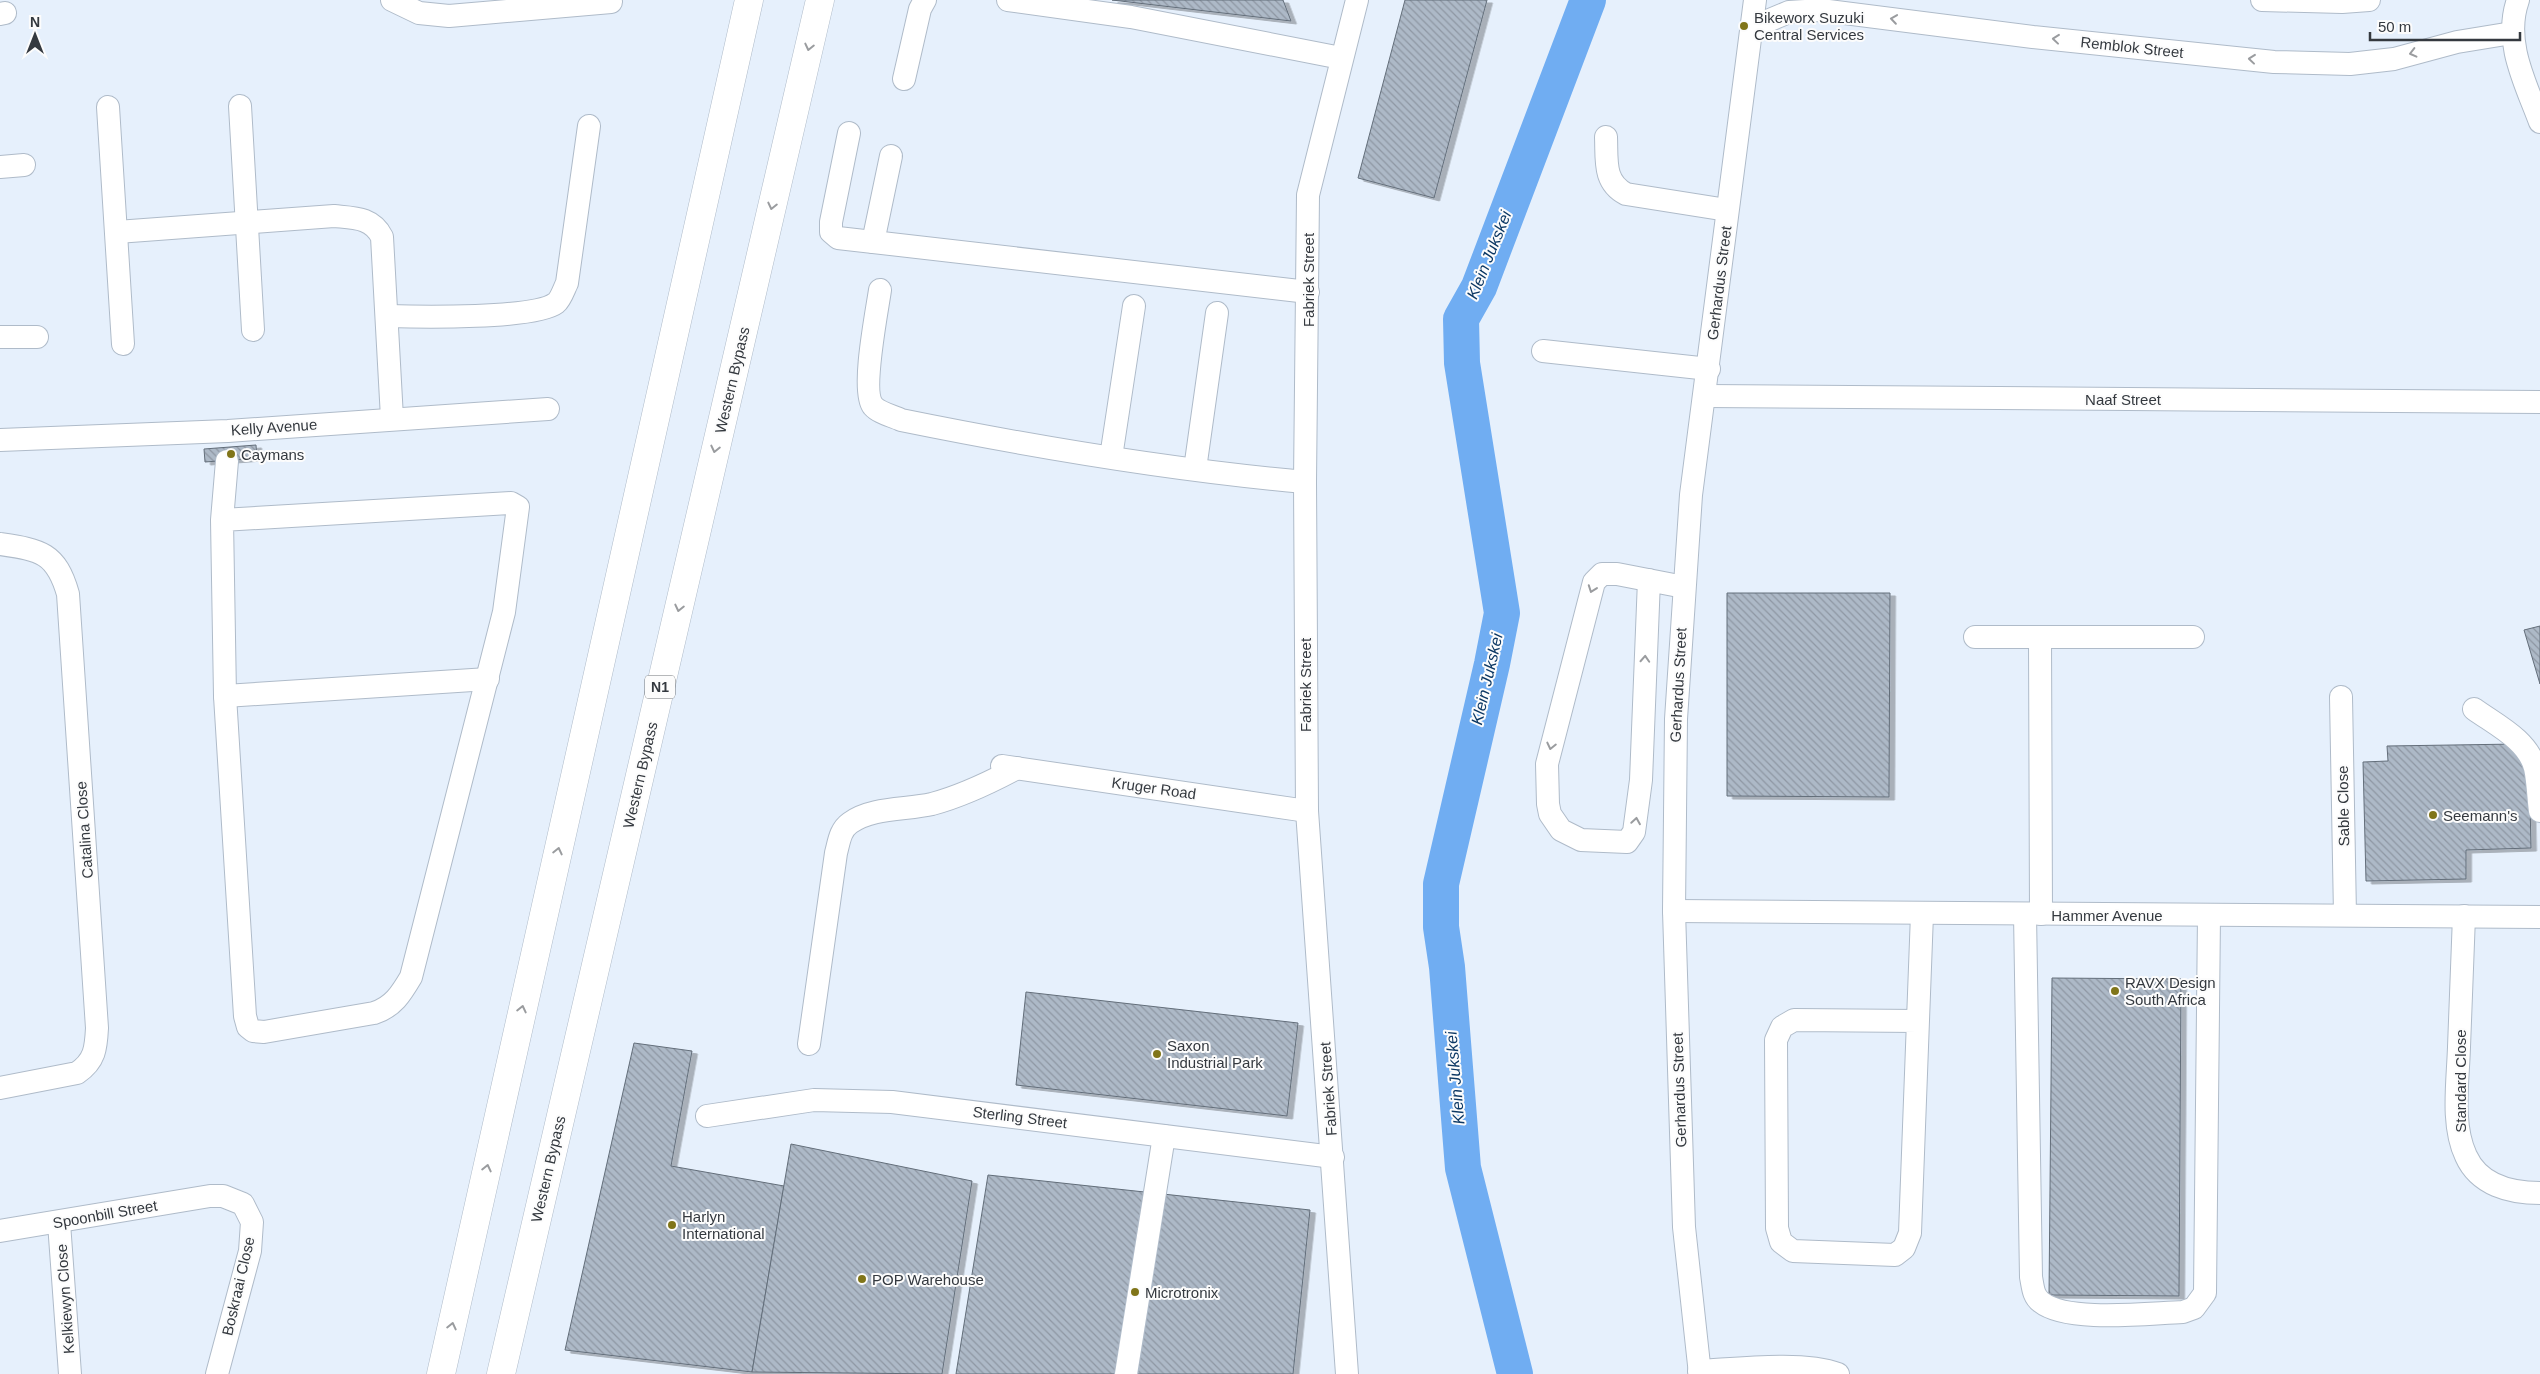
<svg xmlns="http://www.w3.org/2000/svg" width="2540" height="1374" font-family="Helvetica,sans-serif">
<style>
.lines{fill:none;stroke-linecap:round;stroke-linejoin:round}
.river{stroke:#70adf2;stroke-width:36}
.building{fill:url(#building-back-hatch);stroke:#636e7a;filter:url(#shadow)}
.minor-casing{stroke:#afbbc9;stroke-width:24}
.highway-casing{stroke:#afbbc9;stroke-width:29}
.minor{stroke:#fff;stroke-width:22}
.highway{stroke:#fff;stroke-width:28}
.oneway{stroke:#9a9c9f}
.poi-dot{fill:#807519;stroke:#fcfcfc;stroke-width:2}
.labels{text-anchor:middle;dominant-baseline:central;stroke-width:4;stroke-linejoin:round;paint-order:stroke}
.shield{fill:#fcfcfc;stroke:#707478;stroke-width:1}
.shield-label{font-size:14px;font-weight:bold;fill:#34393f}
.poi-label{font-size:15px;fill:#34393f;stroke:#fcfcfc;text-anchor:start}
.street-label{font-size:15px;fill:#34393f;stroke:#fcfcfc}
.water-label{font-size:16px;font-style:italic;fill:#0c3864;stroke:#fcfcfc}
</style>
<defs>
<pattern id="building-back-hatch" width="6" height="6" patternUnits="userSpaceOnUse" patternTransform="scale(1.25)"><rect width="6" height="6" fill="#adb9c7"/><path d="M-1 5l2 2M0 0l6 6M5-1l2 2" fill="none" stroke="#8e97a3"/></pattern>
<filter id="shadow"><feDropShadow dx="5.5" dy="3" stdDeviation="0" flood-color="#0004"/></filter>
</defs>
<rect width="100%" height="100%" fill="#e6f0fc"/>
<g class="lines">
<path class="river" d="M1515,1374L1463,1168L1447,967L1441,927V884L1492,664L1502,613L1462,363L1461,319L1479,287L1588,0"/>
</g>
<g class="building">
<path d="M1112,0H1283L1291,21Z"/>
<path d="M1405,0H1487L1434,198L1358,178Z"/>
<path d="M256,445L257,458L205,462L204,449Z"/>
<path d="M1727,593H1890L1889,797L1727,796Z"/>
<path d="M2540,626V684L2524,630Z"/>
<path d="M2517,744L2529,758L2531,848L2466,850V879L2366,881L2363,762L2388,761L2387,746Z"/>
<path d="M2052,978L2181,979L2179,1296L2049,1295Z"/>
<path d="M1026,992L1298,1023L1287,1116L1016,1085Z"/>
<path d="M634,1043L692,1051L671,1166L784,1186L752,1372L565,1350Z"/>
<path d="M791,1144L972,1181L942,1374L752,1372Z"/>
<path d="M988,1175L1310,1210L1293,1374H956Z"/>
</g>
<g class="lines">
<g class="minor-casing">
<g id="minor">
<path d="M392,0L419,13L449,16L611,2"/>
<path d="M1008,0L1131,17L1341,58"/>
<path d="M2262,0L2342,2L2369,0"/>
<path d="M2518,0C2503,42 2526,84 2540,122"/>
<path d="M0,14L5,13"/>
<path d="M1753,27L1789,12L1821,10L2033,37L2274,62L2350,64L2394,59L2457,42L2512,33"/>
<path d="M904,79L920,9L925,0"/>
<path d="M240,106L253,330"/>
<path d="M108,107L123,344"/>
<path d="M849,133L831,222V232L838,238L1308,292"/>
<path d="M1606,137C1607,160 1603,182 1626,194L1727,210"/>
<path d="M0,167L24,165"/>
<path d="M117,232L334,216C354,218 372,217 382,237L392,418"/>
<path d="M873,242L891,156"/>
<path d="M880,290C877,311 861,391 873,406C879,413 893,416 901,420C1034,447 1170,470 1305,482"/>
<path d="M388,316C419,317 535,319 556,303C561,299 564,289 567,283L589,126"/>
<path d="M0,337H37"/>
<path d="M1543,351L1709,369"/>
<path d="M1705,396L2540,402"/>
<path d="M0,440L228,431L548,409"/>
<path d="M1111,457L1134,306"/>
<path d="M1195,469L1217,313"/>
<path d="M222,520L511,503L518,507L504,612L411,977C401,994 393,1007 374,1013L264,1032L253,1031L248,1027L245,1016L225,696L222,520L227,461"/>
<path d="M0,544C40,550 56,552 68,594L97,1028C96,1048 95,1061 77,1073L0,1088"/>
<path d="M1649,580L1641,780L1634,832L1627,842L1581,840L1561,830L1550,814L1548,804L1547,764L1594,582L1602,574H1617L1684,587"/>
<path d="M1975,637H2193"/>
<path d="M2040,638L2041,914"/>
<path d="M225,696L488,679"/>
<path d="M2341,697L2345,915"/>
<path d="M2474,709C2496,725 2528,740 2535,768C2538,782 2538,797 2540,811"/>
<path d="M1002,766L1307,811"/>
<path d="M1674,911L2540,917"/>
<path d="M2025,914L2031,1277C2033,1287 2033,1296 2041,1302C2067,1323 2149,1313 2183,1312L2194,1308L2205,1293L2209,915"/>
<path d="M2464,916C2462,960 2461,1003 2459,1047C2458,1081 2451,1125 2466,1156C2479,1185 2510,1193 2540,1193"/>
<path d="M1918,1021L1794,1020L1782,1027L1776,1040L1777,1228L1781,1242L1793,1251L1895,1255L1904,1248L1910,1233L1922,914"/>
<path d="M809,1044L836,853C839,842 840,830 850,823C872,807 906,810 932,804C962,796 989,783 1017,768"/>
<path d="M707,1116L814,1100L892,1102L1333,1157"/>
<path d="M59,1223L70,1374"/>
<path d="M0,1231L210,1196H223L243,1204L252,1222L250,1251L217,1374"/>
<path d="M1699,1371C1737,1369 1803,1361 1838,1374"/>
<path d="M1126,1374L1164,1136"/>
<path d="M1347,1374L1307,811L1305,482L1308,195L1357,0"/>
<path d="M1700,1374L1684,1227L1674,911L1676,719L1691,495L1755,0"/>
</g>
</g>
<g class="highway-casing">
<g id="highway">
<path d="M441,1374L749,0"/>
<path d="M501,1374L820,0"/>
</g>
</g>
<use href="#minor" class="minor"/>
<use href="#highway" class="highway"/>
</g>
<defs><path id="oneway-chevron" d="M-2-3.5L2.5 0L-2 3.5" fill="none" stroke-width="1.6" stroke-linecap="round" stroke-linejoin="round" transform="scale(1.25)"/></defs>
<g class="oneway">
<use href="#oneway-chevron" transform="translate(1894 19) rotate(-172)"/>
<use href="#oneway-chevron" transform="translate(2056 39) rotate(-174)"/>
<use href="#oneway-chevron" transform="translate(809 47) rotate(103)"/>
<use href="#oneway-chevron" transform="translate(2413 53) rotate(166)"/>
<use href="#oneway-chevron" transform="translate(2252 59) rotate(-174)"/>
<use href="#oneway-chevron" transform="translate(772 206) rotate(103)"/>
<use href="#oneway-chevron" transform="translate(715 449) rotate(103)"/>
<use href="#oneway-chevron" transform="translate(1592 589) rotate(110)"/>
<use href="#oneway-chevron" transform="translate(679 608) rotate(103)"/>
<use href="#oneway-chevron" transform="translate(1645 659) rotate(-87)"/>
<use href="#oneway-chevron" transform="translate(1551 746) rotate(103)"/>
<use href="#oneway-chevron" transform="translate(1636 821) rotate(-81)"/>
<use href="#oneway-chevron" transform="translate(558 851) rotate(-77)"/>
<use href="#oneway-chevron" transform="translate(522 1009) rotate(-77)"/>
<use href="#oneway-chevron" transform="translate(487 1168) rotate(-77)"/>
<use href="#oneway-chevron" transform="translate(452 1326) rotate(-77)"/>
</g>
<g class="poi-dot">
<circle cx="1744" cy="26" r="5"/>
<circle cx="231" cy="454" r="5"/>
<circle cx="2433" cy="815" r="5"/>
<circle cx="2115" cy="991" r="5"/>
<circle cx="1157" cy="1054" r="5"/>
<circle cx="672" cy="1225" r="5"/>
<circle cx="862" cy="1279" r="5"/>
<circle cx="1135" cy="1292" r="5"/>
</g>
<g class="labels">
<rect class="shield" x="645" y="675.5" width="30" height="23" rx="4"/>
<g class="shield-label">
<text x="660" y="687">N1</text>
</g>
<g class="poi-label">
<text x="1754" y="17">Bikeworx Suzuki<tspan x="1754" dy="17">Central Services</tspan></text>
<text x="241" y="454">Caymans</text>
<text x="2443" y="815">Seemann's</text>
<text x="2125" y="982">RAVX Design<tspan x="2125" dy="17">South Africa</tspan></text>
<text x="1167" y="1045">Saxon<tspan x="1167" dy="17">Industrial Park</tspan></text>
<text x="682" y="1216">Harlyn<tspan x="682" dy="17">International</tspan></text>
<text x="872" y="1279">POP Warehouse</text>
<text x="1145" y="1292">Microtronix</text>
</g>
<g class="street-label">
<text transform="translate(2132 47) rotate(6)">Remblok Street</text>
<text transform="translate(1308 280) rotate(-90)">Fabriek Street</text>
<text transform="translate(1719 283) rotate(-83)">Gerhardus Street</text>
<text transform="translate(732 380) rotate(-77)">Western Bypass</text>
<text x="2123" y="399">Naaf Street</text>
<text transform="translate(274 427) rotate(-4)">Kelly Avenue</text>
<text transform="translate(1305 685) rotate(-90)">Fabriek Street</text>
<text transform="translate(1678 685) rotate(-87)">Gerhardus Street</text>
<text transform="translate(640 775) rotate(-77)">Western Bypass</text>
<text transform="translate(1154 788) rotate(8)">Kruger Road</text>
<text transform="translate(2343 806) rotate(-91)">Sable Close</text>
<text transform="translate(84 830) rotate(-94)">Catalina Close</text>
<text x="2107" y="915">Hammer Avenue</text>
<text transform="translate(2460 1081) rotate(-90)">Standard Close</text>
<text transform="translate(1328 1089) rotate(-94)">Fabriek Street</text>
<text transform="translate(1679 1090) rotate(-92)">Gerhardus Street</text>
<text transform="translate(1020 1117) rotate(7)">Sterling Street</text>
<text transform="translate(548 1169) rotate(-77)">Western Bypass</text>
<text transform="translate(105 1214) rotate(-10)">Spoonbill Street</text>
<text transform="translate(238 1286) rotate(-77)">Boskraai Close</text>
<text transform="translate(65 1299) rotate(-94)">Kelkiewyn Close</text>
</g>
<g class="water-label">
<text transform="translate(1489 255) rotate(-68)">Klein Jukskei</text>
<text transform="translate(1487 679) rotate(-77)">Klein Jukskei</text>
<text transform="translate(1455 1078) rotate(-95)">Klein Jukskei</text>
</g>
</g>
<g transform="translate(35 35)" stroke="#fcfcfc" stroke-width="4" paint-order="stroke">
<path d="M0-4L9 19L0 12L-9 19Z" fill="#34393f"/>
<text y="-8" font-size="14" font-weight="bold" text-anchor="middle" fill="#34393f">N</text>
</g>
<path d="M2370 32v8h150v-8" fill="none" stroke="#34393f" stroke-width="2.5"/>
<text x="2378" y="32" font-size="15" fill="#34393f" stroke="#fcfcfc" stroke-width="4" paint-order="stroke">50 m</text>
</svg>
